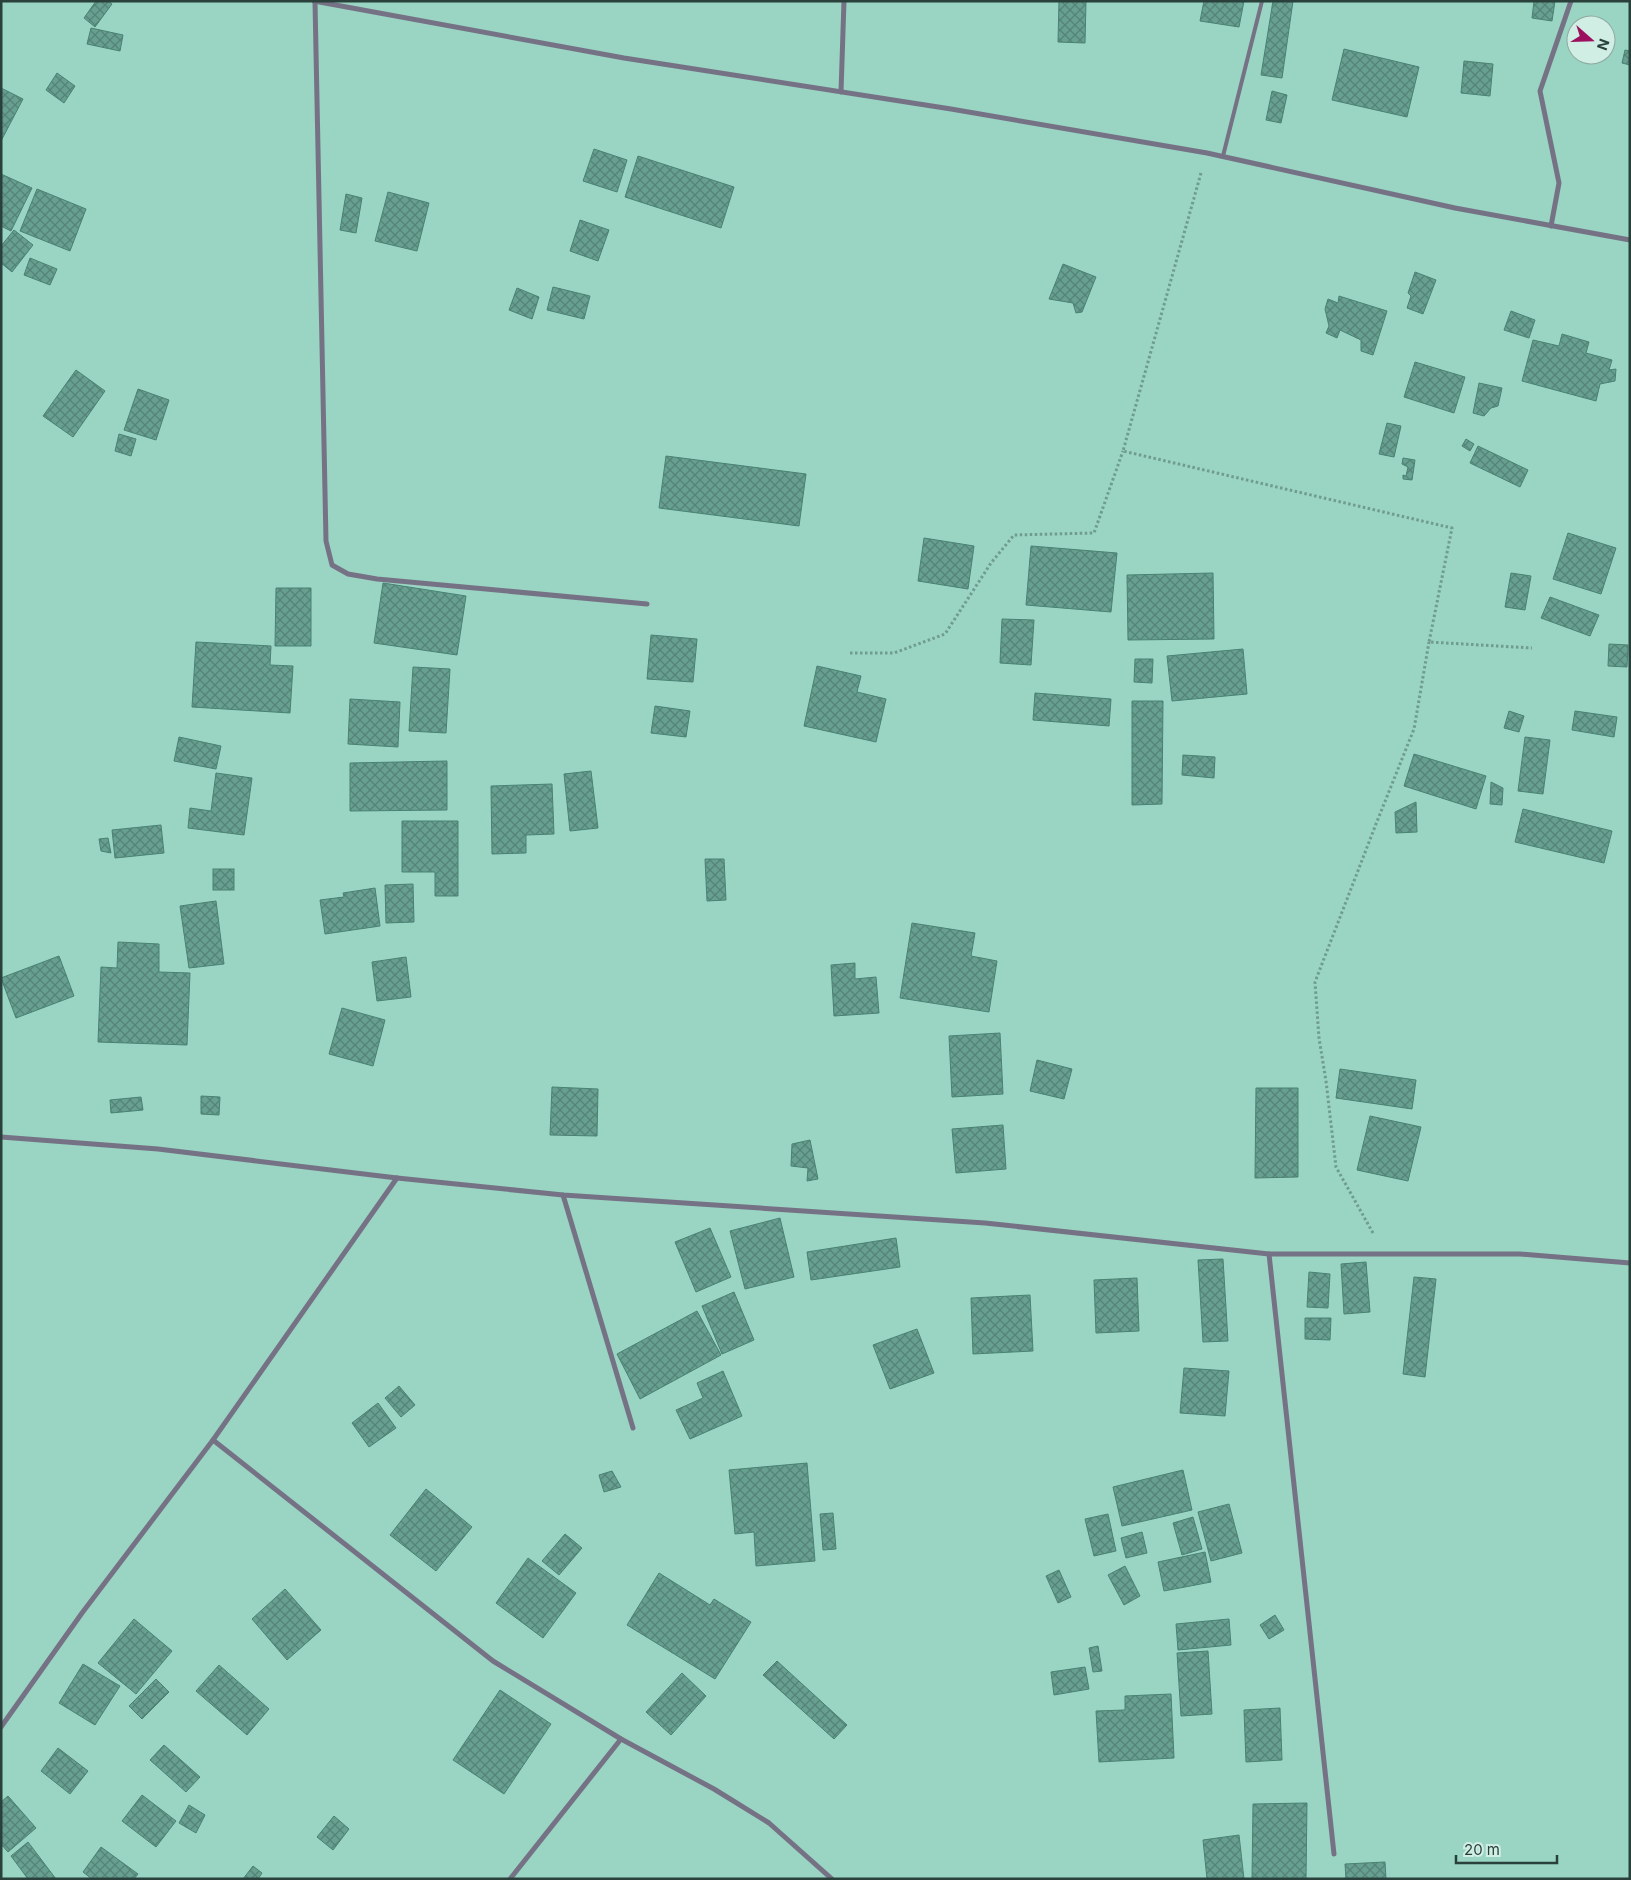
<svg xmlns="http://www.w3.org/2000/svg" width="1631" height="1880" font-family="Inter,sans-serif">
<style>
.building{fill:url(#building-cross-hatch);stroke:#498272}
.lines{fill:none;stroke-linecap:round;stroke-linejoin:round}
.path{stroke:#6f9c8f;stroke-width:3;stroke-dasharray:2.5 2.5;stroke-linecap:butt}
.lane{stroke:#767285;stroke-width:4}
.street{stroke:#767285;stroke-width:5}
</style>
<defs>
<pattern id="building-cross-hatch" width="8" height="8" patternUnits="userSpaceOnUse" patternTransform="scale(1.25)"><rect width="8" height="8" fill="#67a090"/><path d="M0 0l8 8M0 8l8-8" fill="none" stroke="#558477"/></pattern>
</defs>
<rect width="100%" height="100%" fill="#9ad4c3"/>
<g class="building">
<path d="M96,1H108L112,4L95,27L84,18Z"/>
<path d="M1059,1H1086L1085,43L1058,42Z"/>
<path d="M1204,1H1244L1239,27L1200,21Z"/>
<path d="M1273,1H1293L1282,78L1261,75Z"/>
<path d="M1534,1H1555L1552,21L1532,18Z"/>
<path d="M91,28L123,35L120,51L87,44Z"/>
<path d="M1344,49L1419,67L1407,117L1332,100Z"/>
<path d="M1625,50L1630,51V65L1622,63Z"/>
<path d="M1464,61L1493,64L1490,96L1461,93Z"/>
<path d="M57,73L75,86L64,103L46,90Z"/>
<path d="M1,88L23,99L1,141Z"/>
<path d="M1272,91L1287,95L1281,123L1266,120Z"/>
<path d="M594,149L627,160L617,192L583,181Z"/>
<path d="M638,156L734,187L721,228L625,197Z"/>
<path d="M1,174L32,188L11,231L1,226Z"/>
<path d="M37,189L86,209L70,251L20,231Z"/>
<path d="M388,192L429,203L417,251L375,241Z"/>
<path d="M346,194L362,198L356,233L340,230Z"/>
<path d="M580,220L609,230L598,261L570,251Z"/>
<path d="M14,230L33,245L12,272L1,263V246Z"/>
<path d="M30,258L57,269L50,285L24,275Z"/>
<path d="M1063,264L1096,277L1082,312L1076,313L1073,303L1049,299Z"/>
<path d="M1415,272L1436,280L1423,314L1407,308L1411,296L1408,293Z"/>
<path d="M553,287L590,296L584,319L547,310Z"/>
<path d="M517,288L539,297L532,319L509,310Z"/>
<path d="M1339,296L1387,311L1373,355L1361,351V340L1340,330L1337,338L1326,333L1329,326L1325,309L1328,299L1338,303Z"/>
<path d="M1511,311L1535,320L1529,338L1504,330Z"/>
<path d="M1562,334L1589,342L1586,353L1612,360L1609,370L1616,369L1615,381L1600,384L1596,401L1522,381L1533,340L1559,346Z"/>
<path d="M1415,362L1465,377L1454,413L1404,397Z"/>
<path d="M76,370L105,391L73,437L43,416Z"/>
<path d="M1479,383L1502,388L1498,406L1491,408L1484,416L1473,413Z"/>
<path d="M138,389L169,400L156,440L124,430Z"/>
<path d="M1387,423L1401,426L1394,457L1379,454Z"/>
<path d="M119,434L136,439L131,456L115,451Z"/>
<path d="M1466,439L1474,444L1470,451L1462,446Z"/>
<path d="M1478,446L1528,470L1520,487L1470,463Z"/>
<path d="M666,456L806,474L799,526L659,508Z"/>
<path d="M1403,458L1415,460L1412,480L1403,479V475L1406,476L1408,467L1402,464Z"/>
<path d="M1568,533L1616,548L1601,594L1553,579Z"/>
<path d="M924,538L974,546L968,589L918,581Z"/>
<path d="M1031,546L1117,553L1111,612L1026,605Z"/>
<path d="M1213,573L1214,639L1128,640L1127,575Z"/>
<path d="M1511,573L1531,576L1525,610L1505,607Z"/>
<path d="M383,583L466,596L457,655L374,643Z"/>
<path d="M276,588H311V646H275Z"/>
<path d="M1550,597L1599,615L1590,636L1541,618Z"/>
<path d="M1002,619L1034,620L1031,665L1000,663Z"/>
<path d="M651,635L697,639L693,682L647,679Z"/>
<path d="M196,642L271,646L270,665L293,666L290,713L192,707Z"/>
<path d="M1609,644L1628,645L1627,667L1608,666Z"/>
<path d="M1243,649L1247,694L1172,701L1167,656Z"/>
<path d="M1135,659H1153L1152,683L1134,682Z"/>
<path d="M817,666L861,676L857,692L886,699L876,742L804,726Z"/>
<path d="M413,667L450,669L446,733L409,731Z"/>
<path d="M1035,693L1111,699L1109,726L1033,720Z"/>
<path d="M350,699L400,702L398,747L348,744Z"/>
<path d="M1132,701H1163L1162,804L1132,805Z"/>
<path d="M655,706L690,711L686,737L651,733Z"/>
<path d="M1509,711L1524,716L1519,732L1504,728Z"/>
<path d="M1575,711L1617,717L1614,737L1572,730Z"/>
<path d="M179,737L221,746L216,769L174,761Z"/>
<path d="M1525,737L1550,740L1543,794L1518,791Z"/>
<path d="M1414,754L1486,776L1476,809L1404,786Z"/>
<path d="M1183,755L1215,757L1214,778L1182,775Z"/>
<path d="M447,761V810L350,811V763Z"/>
<path d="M591,771L598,828L570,831L564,774Z"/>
<path d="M216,773L252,778L244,835L188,828L190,808L211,811Z"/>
<path d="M1491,782L1503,788L1502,805L1490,804Z"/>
<path d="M552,784L554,834L526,835V853L492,854L491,786Z"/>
<path d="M1416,802L1417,832L1396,833L1395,812Z"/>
<path d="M1523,809L1612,831L1604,863L1515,842Z"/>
<path d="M402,821H458V896H435V872H402Z"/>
<path d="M161,825L164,853L115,858L112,830Z"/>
<path d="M108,838L111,853L101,851L99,839Z"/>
<path d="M705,859H724L726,900L707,901Z"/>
<rect x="213" y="869" width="21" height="21"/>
<path d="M413,884L414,922L386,923L385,885Z"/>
<path d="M375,888L380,926L325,934L320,900L344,897L343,893Z"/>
<path d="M216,901L224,964L189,968L180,906Z"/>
<path d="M912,923L975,933L971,956L997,961L989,1012L900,998Z"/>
<path d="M118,942L159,944V972L190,973L187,1045L98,1042L101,967L117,968Z"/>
<path d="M59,956L74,996L16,1018L1,978Z"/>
<path d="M406,957L411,997L377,1001L372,962Z"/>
<path d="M855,963V979L876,977L879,1013L834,1016L831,965Z"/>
<path d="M342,1008L385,1020L373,1066L329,1054Z"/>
<path d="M1000,1033L1003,1094L952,1097L949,1036Z"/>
<path d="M1037,1060L1072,1069L1064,1099L1030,1091Z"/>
<path d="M1340,1069L1416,1080L1412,1109L1336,1098Z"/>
<path d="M552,1087L598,1089L597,1136L550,1135Z"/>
<path d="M1256,1088H1298V1177L1255,1178Z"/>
<path d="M201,1096L220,1097L219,1115L201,1114Z"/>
<path d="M141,1097L143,1110L111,1113L110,1100Z"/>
<path d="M1370,1116L1421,1127L1408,1181L1357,1170Z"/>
<path d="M1003,1125L1006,1169L956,1173L952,1129Z"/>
<path d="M810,1140L818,1179L807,1181L808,1168L791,1166L792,1144Z"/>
<path d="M780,1218L794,1277L745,1289L730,1231Z"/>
<path d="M710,1228L731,1277L696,1292L675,1242Z"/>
<path d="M896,1238L900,1267L811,1280L807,1252Z"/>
<path d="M1223,1259L1228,1341L1203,1342L1198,1260Z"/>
<path d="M1366,1262L1370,1312L1344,1314L1341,1264Z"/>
<path d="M1309,1272L1330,1274L1328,1308L1307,1307Z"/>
<path d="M1414,1277L1436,1279L1425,1377L1403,1374Z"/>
<path d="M1137,1278L1139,1331L1096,1333L1094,1280Z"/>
<path d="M734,1292L754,1340L722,1354L702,1306Z"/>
<path d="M1030,1295L1033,1351L973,1354L971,1298Z"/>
<path d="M697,1311L721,1355L640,1399L617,1354Z"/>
<path d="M1305,1318H1331L1330,1340L1305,1339Z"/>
<path d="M917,1329L934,1373L890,1389L873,1345Z"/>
<path d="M1184,1368L1229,1371L1225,1416L1180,1413Z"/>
<path d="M723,1371L742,1416L690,1439L676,1410L703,1398L697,1383Z"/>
<path d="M399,1386L415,1405L401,1417L385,1398Z"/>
<path d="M378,1403L396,1428L369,1447L352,1423Z"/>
<path d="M807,1463L815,1561L756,1566L754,1532L735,1534L729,1470Z"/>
<path d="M1183,1470L1192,1510L1122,1526L1113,1487Z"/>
<path d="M612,1471L621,1487L604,1492L599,1475Z"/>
<path d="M426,1489L472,1527L436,1571L390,1535Z"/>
<path d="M1229,1504L1242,1553L1211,1561L1198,1512Z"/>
<path d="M833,1513L836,1549L823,1550L820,1514Z"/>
<path d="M1108,1514L1116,1551L1094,1556L1085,1519Z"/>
<path d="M1193,1517L1202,1549L1182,1555L1173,1523Z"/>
<path d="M1142,1532L1147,1553L1126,1558L1121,1538Z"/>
<path d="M565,1534L582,1548L559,1575L542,1561Z"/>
<path d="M1205,1552L1211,1582L1164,1591L1158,1562Z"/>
<path d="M528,1558L576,1593L543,1638L496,1603Z"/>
<path d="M1125,1566L1140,1596L1124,1605L1108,1575Z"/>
<path d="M1059,1570L1071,1597L1058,1603L1046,1576Z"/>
<path d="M659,1573L710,1605L714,1599L751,1622L715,1679L627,1625Z"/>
<path d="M285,1589L321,1630L287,1660L252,1619Z"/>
<path d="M1275,1615L1284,1630L1269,1639L1260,1625Z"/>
<path d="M134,1619L172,1651L136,1694L98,1663Z"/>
<path d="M1229,1619L1231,1645L1178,1650L1176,1624Z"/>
<path d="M1098,1646L1102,1671L1093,1672L1089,1648Z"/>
<path d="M1208,1651L1212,1714L1181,1716L1177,1653Z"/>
<path d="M777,1661L847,1725L834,1739L763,1675Z"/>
<path d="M83,1664L120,1686L95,1725L59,1703Z"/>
<path d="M219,1665L269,1709L247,1735L196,1691Z"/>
<path d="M1085,1667L1089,1689L1054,1695L1051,1672Z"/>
<path d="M682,1673L706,1696L671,1735L646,1712Z"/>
<path d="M156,1679L169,1692L142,1719L129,1706Z"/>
<path d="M500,1690L551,1724L504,1794L453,1760Z"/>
<path d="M1171,1694L1174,1758L1099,1762L1096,1711L1125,1710V1696Z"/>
<path d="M1280,1708L1282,1760L1246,1762L1244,1710Z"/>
<path d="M164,1745L200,1777L186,1792L150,1760Z"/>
<path d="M58,1748L88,1771L70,1794L41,1771Z"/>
<path d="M142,1795L176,1821L156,1847L122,1821Z"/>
<path d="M8,1796L36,1828L8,1852L1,1844V1802Z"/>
<path d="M1307,1803L1306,1879H1252L1253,1804Z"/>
<path d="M189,1805L205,1815L196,1833L179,1823Z"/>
<path d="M334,1816L349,1829L333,1850L317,1837Z"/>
<path d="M1239,1835L1244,1879H1207L1203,1840Z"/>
<path d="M28,1842L56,1879H28L11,1856Z"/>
<path d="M101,1847L138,1874L134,1879H92L83,1872Z"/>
<path d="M1385,1862L1386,1879H1346L1345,1864Z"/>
<path d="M253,1866L262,1873L258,1879H243Z"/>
</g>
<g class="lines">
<g class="path">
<path d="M1201,173L1123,451L1452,528L1429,642L1532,648"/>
<path d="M850,653H894L945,634L991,563L1014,535L1094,533L1123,451"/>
<path d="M1373,1233L1336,1167L1326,1081L1319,1038L1315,982L1376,824L1414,729L1429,642"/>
</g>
<path class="lane" d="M1223,156L1262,1"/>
<g class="street">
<path d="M314,1L624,58L951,109L1207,153L1455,208L1630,240"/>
<path d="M315,2L326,541L332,565L348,574L377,579L647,604"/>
<path d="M841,92L844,1"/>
<path d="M1551,226L1559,183L1540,91L1571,1"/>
<path d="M1,1137L158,1149L397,1178L563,1195L985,1223L1269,1254H1520L1630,1263"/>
<path d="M563,1195L633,1428"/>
<path d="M1269,1254L1334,1854"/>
<path d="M213,1440L493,1661L621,1739L714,1789L769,1823L832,1879"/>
<path d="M1,1727L82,1613L213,1440L397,1178"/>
<path d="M510,1879L621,1739"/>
</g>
</g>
<rect width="1631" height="1880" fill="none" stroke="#29413a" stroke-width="5"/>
<g transform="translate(1591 40) rotate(110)"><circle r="24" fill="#d1eee5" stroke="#8ea9a1"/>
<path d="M0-4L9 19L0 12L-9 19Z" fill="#9c105e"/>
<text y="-8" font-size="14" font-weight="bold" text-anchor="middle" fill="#29413a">N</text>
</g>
<path d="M1456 1855v8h101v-8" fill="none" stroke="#29413a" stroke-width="2.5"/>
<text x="1464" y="1855" font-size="15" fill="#29413a" stroke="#d1eee5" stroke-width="4" paint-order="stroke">20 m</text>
</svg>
